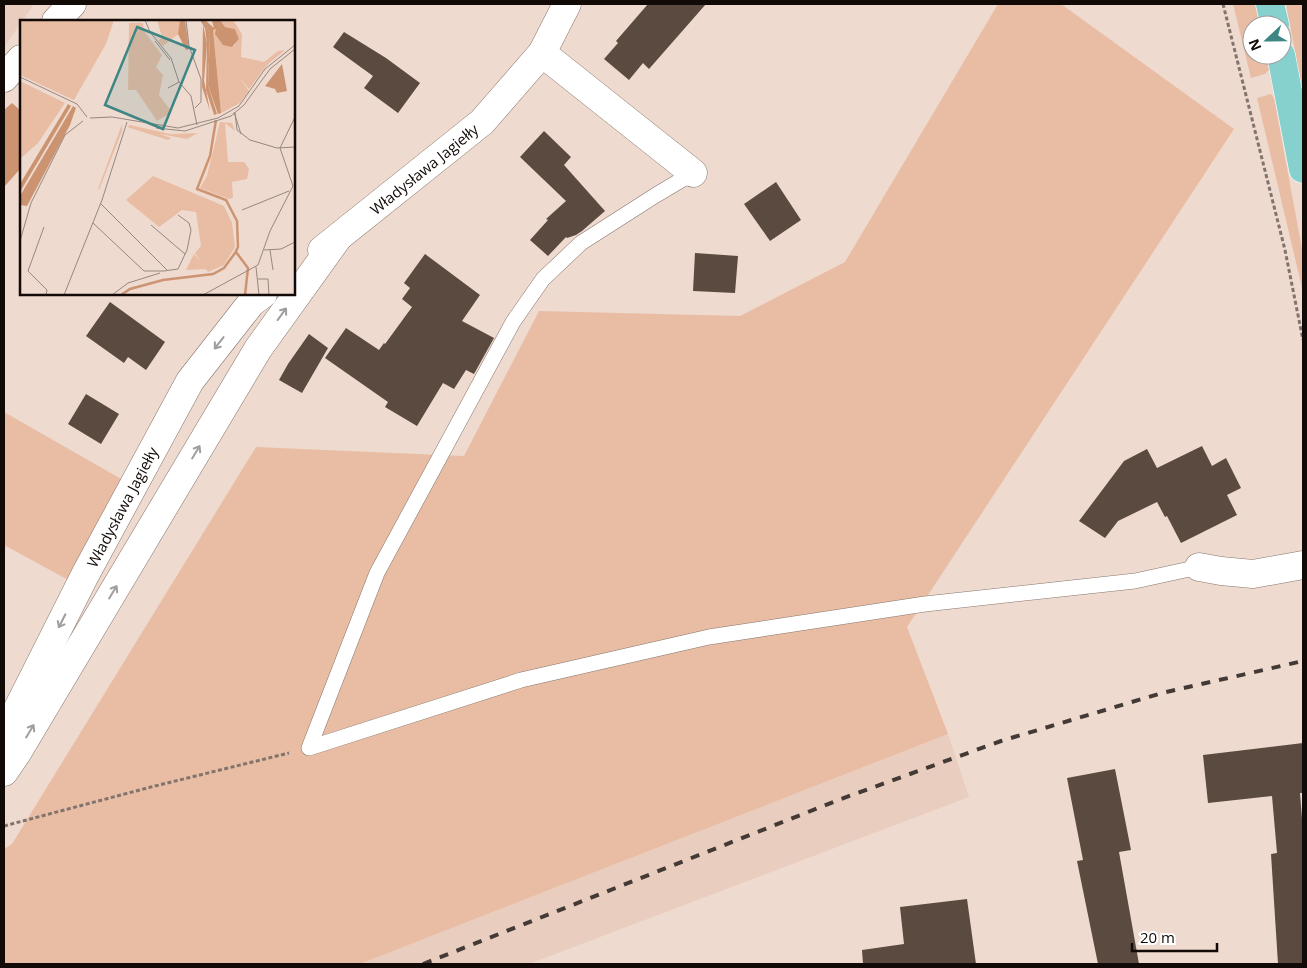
<svg xmlns="http://www.w3.org/2000/svg" width="1307" height="968" font-family="'Open Sans',sans-serif">
<style>
.built{fill:#e9cdbe}
.green{fill:#e8bda4}
.forest{fill:#cc9371}
.building{fill:#5a4a40}
.lines{fill:none;stroke-linecap:round;stroke-linejoin:round}
.lane-casing{stroke:#87756b;stroke-width:16}
.street-casing{stroke:#87756b;stroke-width:29}
.primary-casing{stroke:#fff;stroke-width:29}
.path{stroke:#82746d;stroke-width:3;stroke-dasharray:4 2.5;stroke-linecap:butt}
.lane{stroke:#fff;stroke-width:15}
.street{stroke:#fff;stroke-width:28}
.primary{stroke:#86d0ce;stroke-width:28}
.rail{stroke:#443a35;stroke-width:4;stroke-dasharray:9 9;stroke-linecap:butt}
.oneway{stroke:#a09d9c}
.labels{text-anchor:middle;dominant-baseline:central;stroke-width:5;stroke-linejoin:round;paint-order:stroke}
.street-label{font-size:15px;fill:#110a07;stroke:#fff}
.inset-river{fill:none;stroke:#cd9472;stroke-width:2.5}
.inset-road{fill:none;stroke:#96877f;stroke-width:1}
.view{fill:#3e8684;fill-opacity:0.15;stroke:#3e8684;stroke-width:2.5}
.inset-edge{fill:none;stroke:#110a07;stroke-width:2.5}
</style>
<rect width="100%" height="100%" fill="#efdacf"/>
<g class="built">
<path d="M4,4H34L4,47Z"/>
<path d="M948,734L969,797L529,964H360Z"/>
</g>
<g class="green">
<path d="M998,4H1061L1234,129L907,627L948,734L360,964H4V849L12,844L256,447L464,456L539,311L740,316L845,262Z"/>
<path d="M1233,4H1255L1259,25H1252V55H1265L1269,70L1265,74L1251,78Z"/>
<path d="M1286,4H1303V94Z"/>
<path d="M1271,94L1274,98L1303,254V292L1257,98Z"/>
<path d="M4,412L123,480L72,582L4,545Z"/>
</g>
<path class="forest" d="M12,103L21,111V168L4,187V110Z"/>
<g class="building">
<path d="M648,4H706L649,69L643,63L629,80L604,59L618,43L616,41Z"/>
<path d="M344,32L386,58L420,83L398,113L364,88L373,76L333,47Z"/>
<path d="M544,131L571,157L564,165L605,211L582,231L576,235L567,238L566,237L548,256L530,240L548,220L546,219L566,201L520,157Z"/>
<path d="M776,182L801,220L770,241L744,204Z"/>
<path d="M695,253L738,256L735,293L693,291Z"/>
<path d="M425,254L480,295L462,321L494,338L474,374L466,370L454,389L443,383L417,426L385,407L388,402L325,358L346,328L379,350L384,343L385,344L412,307L402,299L410,288L404,283Z"/>
<path d="M110,302L165,342L146,370L128,357L124,363L86,336Z"/>
<path d="M309,334L328,348L302,393L279,380L288,364Z"/>
<path d="M86,394L119,414L101,444L68,424Z"/>
<path d="M1202,446L1212,466L1226,458L1241,488L1227,495L1237,515L1181,543L1167,516L1165,517L1157,502L1118,521L1105,538L1079,521L1124,461L1147,449L1157,468Z"/>
<path d="M1303,743V793H1300L1303,831V964H1278L1271,854L1277,853L1272,796L1208,803L1203,755Z"/>
<path d="M1115,769L1131,850L1119,852L1139,964H1098L1077,861L1083,860L1067,778Z"/>
<path d="M967,899L976,964H863L862,950L904,944L900,907Z"/>
</g>
<g class="lines">
<g class="lane-casing">
<path id="lane" d="M693,173L656,195L581,243L543,279L513,322L377,573L309,748L521,680L709,637L925,604L1135,581L1199,567"/>
</g>
<g class="street-casing">
<g id="street">
<path d="M567,4L542,53L693,173"/>
<path d="M56,21L72,4"/>
<path d="M4,78L21,59"/>
<path d="M322,250L482,122L542,53"/>
<path d="M1199,567L1221,571L1253,574L1303,565"/>
<path d="M4,736L85,575L190,381L251,303L263,294"/>
<path d="M4,772L17,753L258,349L337,239"/>
</g>
</g>
<g class="primary-casing">
<g id="primary">
<path d="M1270,4L1275,25"/>
<path d="M1281,55L1303,169"/>
</g>
</g>
<g class="path">
<path d="M1223,4L1285,250L1303,340"/>
<path d="M4,826L151,787L289,753"/>
</g>
<use href="#lane" class="lane"/>
<use href="#street" class="street"/>
<use href="#primary" class="primary"/>
<path class="rail" d="M423,964L841,799L1001,741L1162,693L1303,661"/>
</g>
<defs><path id="oneway-shaft" d="M-6 0H5M1.5-3L5.5 0L1.5 3" fill="none" stroke-width="1.6" stroke-linecap="round" stroke-linejoin="round" transform="scale(1.25)"/></defs>
<g class="oneway">
<use href="#oneway-shaft" transform="translate(282 314) rotate(-54)"/>
<use href="#oneway-shaft" transform="translate(219 343) rotate(128)"/>
<use href="#oneway-shaft" transform="translate(196 452) rotate(-59)"/>
<use href="#oneway-shaft" transform="translate(113 592) rotate(-59)"/>
<use href="#oneway-shaft" transform="translate(62 621) rotate(117)"/>
<use href="#oneway-shaft" transform="translate(30 731) rotate(-59)"/>
</g>
<g class="labels">
<g class="street-label">
<text transform="translate(424 169) rotate(-39)">Władysława Jagiełły</text>
<text transform="translate(122 507) rotate(-62)">Władysława Jagiełły</text>
</g>
</g>
<g transform="translate(20 20)">
<rect width="275" height="275" fill="#efdacf"/>
<path d="M0,0H94L86,24L54,80L0,55ZM137,0H160L161,12L143,26L138,21L142,17ZM200,0H213L222,14L221,37L244,42L258,31L265,30L247,45L229,69L219,57L229,71L220,83L201,93L193,10L196,9L201,22L213,27L219,19L215,9L205,7ZM109,3H123L124,11L142,35L136,47L143,55L139,75L152,92L137,101L116,70H108ZM0,61L45,83L18,123L0,139ZM200,102L212,103L215,111L205,103L208,142H224L229,149L227,159L212,162L213,178L209,179L180,168L187,156ZM102,104V111L79,170L78,169ZM110,105L150,114L178,113L167,119L140,114L151,118L148,120L107,107ZM133,156L204,186L212,203L215,227L204,245L188,252L175,233L181,226L176,192L162,190L139,207L106,180ZM174,234L185,246L186,249L166,250Z" fill="#e8bda4"/>
<path d="M160,0H165L169,29L166,30L158,14ZM185,0L194,8L192,1L200,0L205,7L215,9L219,19L212,27L203,25L195,14L196,9L193,10L201,93L198,94L188,65L190,16ZM183,4L187,24L184,60L190,91L182,67ZM262,44L267,71L257,73L255,69L245,66ZM48,84L51,86L0,172V164ZM53,86L56,88L50,105L7,186L0,185V176Z" fill="#cc9371"/>
<path d="M180,0H185L190,15L188,65L197,94L194,95L186,70L187,24L185,8Z" fill="#cd9472"/>
<path class="inset-river" d="M216,232L228,248L225,275M101,275L110,269L143,260L193,254L204,248L215,233L218,227L217,201L206,180L177,169L190,136L196,100"/>
<path class="inset-road" d="M125,0L130,12L151,38L159,62M166,0L169,26L181,59V82L175,88M135,21L150,40M0,57L57,84L67,97M148,68L159,62L171,76L177,105M214,92L221,114M215,93L217,110L230,120L257,128L275,127M70,98L92,97L158,108L198,98L219,86L245,49L275,25M136,108L165,111L211,96L224,85L250,49L275,29M273,166L260,128L275,97M81,184L147,250M222,190L269,171M73,203L124,251H144L158,249L167,230L171,210L169,203L158,195M131,205L165,234M24,207L8,251L27,270L26,275M0,221L11,183L45,115L63,101M244,230L261,229L275,222M250,230L253,250M236,247L239,275M238,259H248L249,275M44,275L82,180L107,102M92,275L108,263L140,253M183,275L238,245L250,211L273,166"/>
<path class="view" d="M117,7L175,30L143,109L85,85Z"/>
<rect width="275" height="275" class="inset-edge"/>
</g>
<rect width="1307" height="968" fill="none" stroke="#110a07" stroke-width="10"/>
<g transform="translate(1267 40) rotate(248)"><circle r="24" fill="#ffffff" stroke="#a09d9c"/>
<path d="M0-4L9 19L0 12L-9 19Z" fill="#3e8684"/>
<text y="-8" font-size="14" font-weight="bold" text-anchor="middle" fill="#110a07">N</text>
</g>
<path d="M1132 943v8h85v-8" fill="none" stroke="#110a07" stroke-width="2.5"/>
<text x="1140" y="943" font-size="15" fill="#110a07" stroke="#ffffff" stroke-width="4" paint-order="stroke">20 m</text>
</svg>
